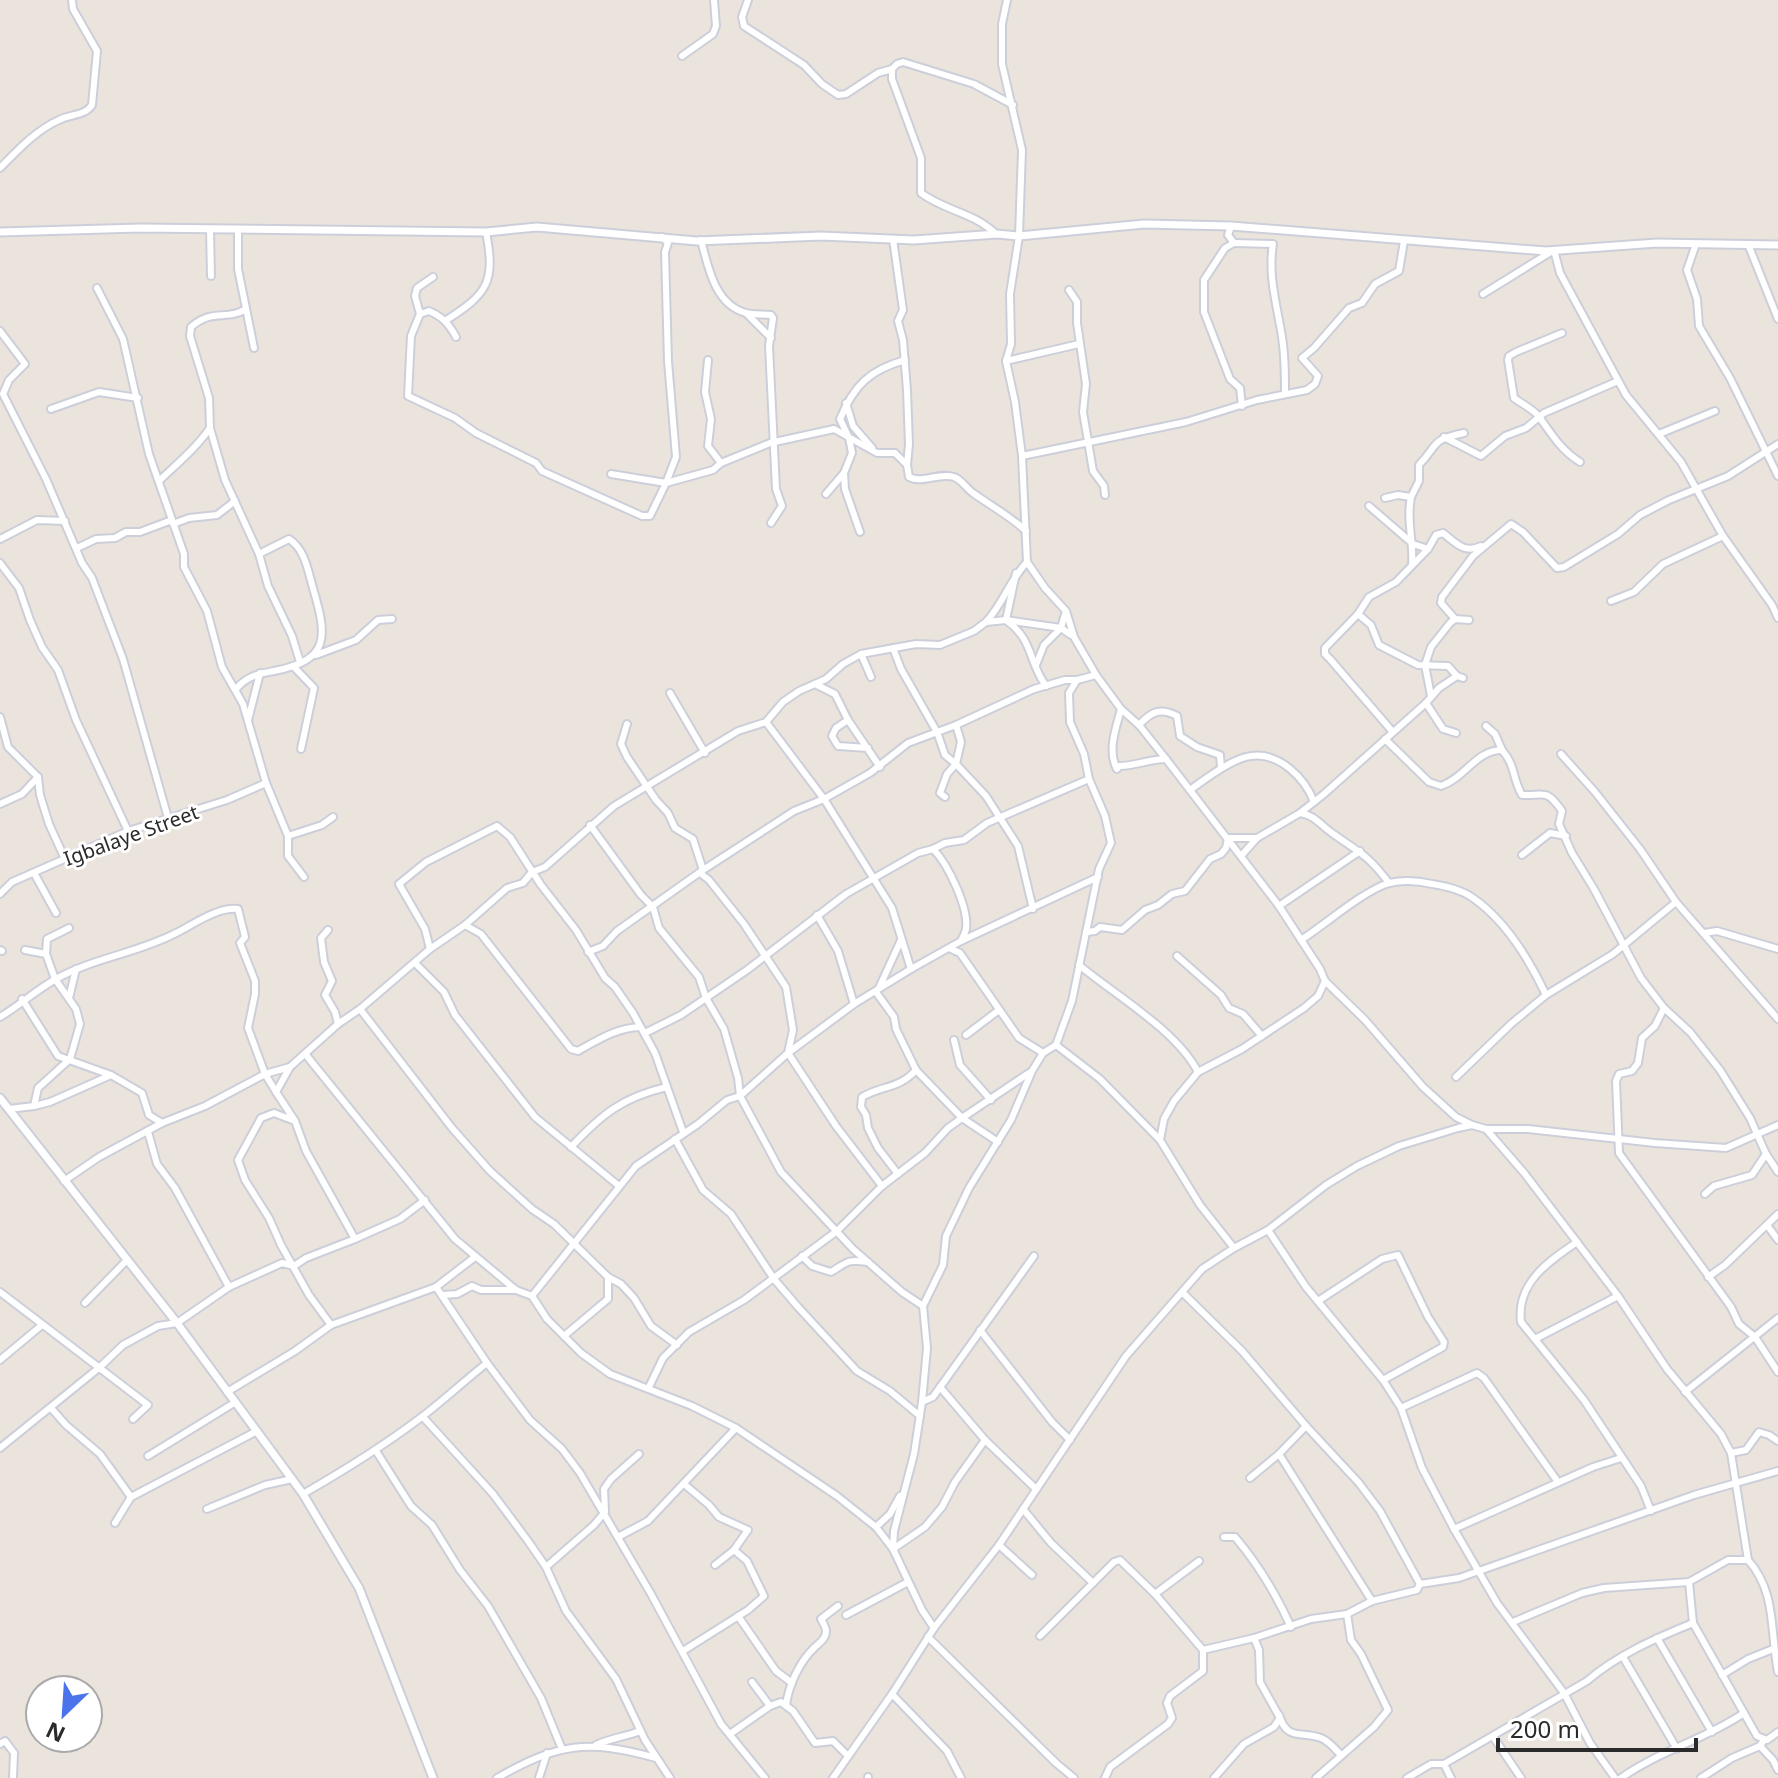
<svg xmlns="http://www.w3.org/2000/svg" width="1778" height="1778" font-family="'Noto Sans',sans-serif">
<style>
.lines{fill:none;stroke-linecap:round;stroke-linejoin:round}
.minor-casing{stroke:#cccfda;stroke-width:10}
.tertiary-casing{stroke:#cccfda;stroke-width:11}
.minor{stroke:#fff;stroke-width:6}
.tertiary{stroke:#fff;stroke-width:7}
.labels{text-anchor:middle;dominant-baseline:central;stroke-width:6;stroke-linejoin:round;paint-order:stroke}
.street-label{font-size:20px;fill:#2a2a2a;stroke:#fff}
</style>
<rect width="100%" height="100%" fill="#ebe4dd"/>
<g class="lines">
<g class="minor-casing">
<g id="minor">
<path d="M748,0L742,17L744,26L804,65L822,84L838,95L846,94L878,73L892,69L897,64L903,62L974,84L1013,105"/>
<path d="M1007,0L1002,24V64L1022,150L1019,236L1010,294L1011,344L1006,361L1015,402L1022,456L1027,562L1045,588L1066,611L1074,637L1096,675L1121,709L1139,725L1166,759L1279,906L1320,969L1325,981L1365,1020L1423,1087L1456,1117L1472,1125"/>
<path d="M682,56L713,34L716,26L714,0"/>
<path d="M892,69V79L921,158V193C945,211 973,212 996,234"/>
<path d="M0,168C17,151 36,130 59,120C70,114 85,116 92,105L97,51L73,9L72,0"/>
<path d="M1231,226L1228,235L1234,243L1225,248L1204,280V312L1230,379L1240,388L1242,406"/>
<path d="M210,229L211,276"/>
<path d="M238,229V269L254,348"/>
<path d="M893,239L903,310L898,321L903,340L907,390L909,444L907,465"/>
<path d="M701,240C708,267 715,305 746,313C753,315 763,314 771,315L773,318L769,346L776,489L782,506L771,523"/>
<path d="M1234,243L1273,244C1268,274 1276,302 1281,331C1285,352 1285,372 1285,393"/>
<path d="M1696,244L1687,270L1697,299L1699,326L1730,378L1778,476"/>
<path d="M1748,244L1778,319"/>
<path d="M97,288L123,339L149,454L184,554V567L207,611L222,667L243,704L266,783L288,836V856L304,877"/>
<path d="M1069,290L1077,302V323L1086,384L1083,412L1093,471L1104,486L1105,495"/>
<path d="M1483,294L1554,250L1560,273L1626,395L1681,462L1723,536L1772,605L1778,618"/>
<path d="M246,309C227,321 212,308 191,327L190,336L209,398L210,428L225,480L259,554L268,586L292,636L300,662"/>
<path d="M420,314L415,296L417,288L433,277"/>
<path d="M748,315L771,338"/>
<path d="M445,321C487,294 496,283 486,232"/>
<path d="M0,331L25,364L9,380L3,394L46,479L82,563L92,578L123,659L168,818"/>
<path d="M1562,333L1516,352L1509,356L1508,360L1514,398C1522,404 1535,410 1540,418C1552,435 1562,451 1580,462"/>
<path d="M456,337C449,324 443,317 429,311L420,314L411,336L408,396L455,418L476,433L536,463L542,471L642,516H650L666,483L713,470L721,463L770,443L834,429L877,453H895L907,465L909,477C923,484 939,472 954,477C961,479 967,489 973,493C991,506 1010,516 1026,531"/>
<path d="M708,360L705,392L711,419L708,446L721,463"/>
<path d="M1006,361L1079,344"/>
<path d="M846,403L853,426L872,448"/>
<path d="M51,409L99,392L138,398"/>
<path d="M1659,434L1715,411"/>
<path d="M1444,437L1481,456L1505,436L1526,428L1544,413L1618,381"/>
<path d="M1022,456L1186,422L1257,400L1307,390L1315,384L1318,376L1302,358L1314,348L1349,308L1362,303L1375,284L1399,271L1404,241"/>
<path d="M611,474L666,483L676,457L668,361L665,252L668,243L662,237"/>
<path d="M160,480C178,463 196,448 210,428"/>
<path d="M826,494L844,473"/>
<path d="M1411,497C1406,520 1414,542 1412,565"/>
<path d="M1385,498L1398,495L1411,497L1419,481V465C1439,444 1430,440 1464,433"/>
<path d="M1369,506L1413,544L1428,549"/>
<path d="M173,524L189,518L217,515L235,501"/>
<path d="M860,532L845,489L844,473L852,453L849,438L840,419C854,385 870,370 905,360"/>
<path d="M0,539L37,520L65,521"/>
<path d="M77,548L96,539L115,538L126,532H140L172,520"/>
<path d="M0,563L19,588L30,620L42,647L58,670L76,720L128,831"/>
<path d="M1016,573L1006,620C1034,640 1028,662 1046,686"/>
<path d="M1611,601L1634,592L1663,564L1723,536"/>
<path d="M1358,614L1371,625L1379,645L1418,665L1448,666L1457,676"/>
<path d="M1455,619L1441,603L1442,597L1473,556L1511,524L1523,532L1557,568L1564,567L1618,534L1640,515L1669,500L1728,476L1778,444"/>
<path d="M986,622C1002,605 1010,580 1027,562"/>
<path d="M893,648L901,669L937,732L945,755L956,764L947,774L940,793L945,797"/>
<path d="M861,654L871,677"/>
<path d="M316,655L356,640L378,620L392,619"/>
<path d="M1036,665L1044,645L1061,628L1065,614"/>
<path d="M293,666L314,688L301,749"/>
<path d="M815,684L835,694L848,720"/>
<path d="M236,689C247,676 258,674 274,671C331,660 327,636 313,588C308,571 305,549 289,539L259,554"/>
<path d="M670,693L705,753"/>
<path d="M1431,696L1425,665L1431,647L1450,623L1455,619L1469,620"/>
<path d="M1426,703L1443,729L1456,733"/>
<path d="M1121,709C1116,728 1107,751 1117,769L1119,766C1136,766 1149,759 1166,759"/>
<path d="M0,717L8,747L38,777L40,795L49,824L65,859"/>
<path d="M248,720L260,673"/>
<path d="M766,722L824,799L892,908L911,969L961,941L1098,877"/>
<path d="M627,724L621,744L627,757L656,800L668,813L675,828L693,839L703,870"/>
<path d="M956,725L961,742L956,764L986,796L1018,846L1033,909"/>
<path d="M1139,725C1151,712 1160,707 1177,716L1180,736L1197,747L1220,755L1221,768"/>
<path d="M1486,726L1495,734L1502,750"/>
<path d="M1392,731L1330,659L1325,654V648L1358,614L1369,597L1396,582L1428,549L1436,535L1443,533C1456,543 1464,554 1481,546"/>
<path d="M1385,739L1429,782L1441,786C1465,778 1476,750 1502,750C1516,766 1512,778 1522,795C1545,796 1546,788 1562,811L1559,824L1572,853L1594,889L1641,978L1664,1008L1690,1032L1720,1070L1750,1118L1766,1154L1778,1172"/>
<path d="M868,748L838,746L832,736L836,728L848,720L880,767"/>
<path d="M1561,754L1595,792L1640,849L1676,902L1778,1019"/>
<path d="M1190,790C1205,779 1233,758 1251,756C1279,752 1305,778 1314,802"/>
<path d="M0,804L22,794L38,777"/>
<path d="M1300,813C1315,815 1320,825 1332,833C1360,853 1368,855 1389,883"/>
<path d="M590,825L641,895L653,907L659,928L699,977L706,998L724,1029L738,1078L740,1096L781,1172L853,1249L902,1292L923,1306"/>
<path d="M288,836L322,825L333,817"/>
<path d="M933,849C948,864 969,908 966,929C965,933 963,937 961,941"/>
<path d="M1522,855L1550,833L1566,836"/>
<path d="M1241,856L1257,838L1300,813L1324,794L1426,703L1439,688L1457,676L1463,678"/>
<path d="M34,873L56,913"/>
<path d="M700,873L709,880L744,924L786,987L793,1030L788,1053L836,1126L882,1186"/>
<path d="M0,894L12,882L128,831L227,800L266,783"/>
<path d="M1279,906L1360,851"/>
<path d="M817,915L838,951L854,1004"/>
<path d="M465,925L481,934L571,1049L578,1051C598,1040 616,1028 640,1027"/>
<path d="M1086,932L1095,931L1100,927L1122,930L1145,910L1158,905L1172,894L1185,891L1210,859L1221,854L1226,848L1228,838H1257"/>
<path d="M1704,933L1717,931L1778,949"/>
<path d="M1301,940C1326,924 1363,891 1389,883C1403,880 1419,881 1432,884C1445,886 1462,890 1473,898C1506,921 1529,959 1546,995"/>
<path d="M430,949L425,929L399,884L426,862L497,826L510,837L541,885L576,930L605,978L615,987L633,1013L655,1053L683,1132"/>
<path d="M951,949L960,953L1019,1038L1043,1053"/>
<path d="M0,950L2,951"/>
<path d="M25,950L46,954"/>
<path d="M588,952L603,946L617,931L703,870L794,811L824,799L870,773L908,743L956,725L1034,689L1065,680H1077L1096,675"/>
<path d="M1177,956L1221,995L1229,1008L1243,1014L1262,1036"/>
<path d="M415,963L444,992L455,1015L535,1117L619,1186"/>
<path d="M1079,965C1115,995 1176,1030 1198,1072"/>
<path d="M879,988L901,940"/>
<path d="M876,992L894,1017L896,1029L916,1070L962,1118L1029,1073"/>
<path d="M69,998L76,969"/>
<path d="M22,999L58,1056L111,1075L142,1093L149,1115L162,1123"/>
<path d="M1664,1008L1655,1026L1642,1038L1638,1063L1632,1071L1619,1074L1616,1081L1619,1153L1731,1307L1739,1324L1755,1337L1778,1372"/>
<path d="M360,1009L452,1128L490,1171L532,1209L554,1224L608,1277V1299L564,1336"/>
<path d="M0,1017C19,1006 36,990 56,979C93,958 138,953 176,933C194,924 217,907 238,909L245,937L240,943L255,981V994L248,1028L265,1074L276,1092"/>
<path d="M338,1024L360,1009L430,949L465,925L507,888L523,883L532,872L545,867L614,806L738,731L766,722L783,702L799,691L826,679L843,664L861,654L916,644L940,645L974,631L986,622L1006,620L1061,628L1071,635"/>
<path d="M645,1033L681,1015L747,970L846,894L918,853L933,849L945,843L964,840L987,823L1089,779"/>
<path d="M966,1035L999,1010"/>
<path d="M954,1040L960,1065L991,1100"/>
<path d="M1056,1045L1100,1079L1160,1140"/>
<path d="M306,1055L455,1239L516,1290L532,1296L547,1319L581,1353L610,1374L692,1406L736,1428L837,1496L876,1527L893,1549L925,1527L942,1507L955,1482L985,1440"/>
<path d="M290,1067L276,1092L295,1121L306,1151L355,1239L306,1258L294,1266"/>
<path d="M1456,1077L1511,1024L1546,995L1613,954L1676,902"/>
<path d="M34,1106L50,1102L111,1075"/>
<path d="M9,1109L34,1106L38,1088L70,1059L80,1024L76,1009L55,979L46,954L47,939L69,928"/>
<path d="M295,1121L274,1113L261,1118L238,1160L245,1180L269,1218L281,1245L309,1295L331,1325"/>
<path d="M1486,1129L1525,1174L1618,1296L1667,1369L1721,1434L1731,1453L1748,1560C1777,1592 1770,1633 1778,1672"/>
<path d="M148,1132L157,1164L175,1188L229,1287"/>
<path d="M675,1139L703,1190L731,1214L774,1279L798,1307L857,1371L890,1391L920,1416"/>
<path d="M571,1147C602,1114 623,1097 667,1087"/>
<path d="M898,1174L878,1148L868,1128L866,1115L861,1107L862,1097C883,1085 899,1089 916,1070"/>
<path d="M64,1181L99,1157L162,1123L205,1106L265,1074L290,1067L338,1024L335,1012L325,995L332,981L324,962L321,938L328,930"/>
<path d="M1705,1194L1714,1186L1752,1175L1766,1154"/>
<path d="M1767,1225L1778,1240"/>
<path d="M1268,1230L1306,1287L1383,1380L1401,1408L1422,1468L1454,1529L1497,1603L1564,1693L1590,1743L1615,1778"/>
<path d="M355,1239L400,1219L425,1200"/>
<path d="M1577,1242C1549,1261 1516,1283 1521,1322L1584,1400L1641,1486L1651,1511"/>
<path d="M1234,1248L1200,1205L1160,1140L1164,1119L1174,1101L1198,1072L1242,1049L1304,1008L1318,996L1325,981"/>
<path d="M802,1256L812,1266L831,1272C848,1262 846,1259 868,1262"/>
<path d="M608,1277L621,1284L634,1298L651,1326L677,1345"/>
<path d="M1708,1277L1725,1265L1778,1214"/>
<path d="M436,1287L475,1257"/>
<path d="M0,1292L148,1405L133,1419"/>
<path d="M1183,1293L1242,1351L1306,1426L1359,1483L1380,1511L1420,1584"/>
<path d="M442,1295L457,1294L472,1286L481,1290H516"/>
<path d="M532,1296L636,1166L698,1124L727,1100L740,1096L788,1053L854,1004L911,969"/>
<path d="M1318,1301L1382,1259L1398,1255L1428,1317L1444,1342L1443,1347L1383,1380"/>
<path d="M85,1303L127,1260"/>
<path d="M980,1330L1052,1422L1070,1440"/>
<path d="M1535,1339L1618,1296"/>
<path d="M0,1360L42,1325"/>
<path d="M649,1387L663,1358L689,1332L744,1300L837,1231L882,1186L925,1153L948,1128L962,1118L998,1142"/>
<path d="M940,1387L985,1440L1036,1489"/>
<path d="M227,1392L295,1351L331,1325L436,1287L487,1363L530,1420L562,1449L580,1473L651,1594L721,1724L765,1778"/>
<path d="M1685,1392L1778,1318"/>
<path d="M922,1402L933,1397L1034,1256"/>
<path d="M51,1408L66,1425L100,1454L131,1497"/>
<path d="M1401,1408L1477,1373L1484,1378L1558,1482"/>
<path d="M423,1417L493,1494L528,1541L546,1567L566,1611L616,1679L645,1740L670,1778"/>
<path d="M0,1448L100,1367L123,1345L158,1326L177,1323L229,1287L282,1263L294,1266"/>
<path d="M376,1451L411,1506L432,1525L460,1570L488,1606L541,1698L562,1749"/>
<path d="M1731,1453L1746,1450L1759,1432L1769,1435L1778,1441"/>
<path d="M1279,1454L1372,1601"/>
<path d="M148,1456L234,1403"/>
<path d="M1250,1478L1279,1454L1306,1426"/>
<path d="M684,1484L709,1505L719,1517L748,1530L734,1550L715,1565"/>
<path d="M303,1494C343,1471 382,1447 419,1419C442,1402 464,1381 487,1363"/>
<path d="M207,1509L265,1485L292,1479"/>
<path d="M1023,1509L1051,1543L1093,1583"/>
<path d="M115,1523L131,1497L257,1431"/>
<path d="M876,1527L890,1514L900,1496"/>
<path d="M1454,1529L1593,1467L1621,1458"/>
<path d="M618,1537L648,1521L736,1428"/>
<path d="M1224,1537H1235C1258,1564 1276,1594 1291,1627"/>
<path d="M999,1545L1032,1575"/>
<path d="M546,1567L594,1525L605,1512L604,1489L611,1479L639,1454"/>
<path d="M1689,1582L1693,1623L1757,1736L1767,1740L1778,1732"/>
<path d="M1155,1594L1199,1561"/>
<path d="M846,1615L908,1582"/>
<path d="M738,1616L776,1671L792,1683"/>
<path d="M1513,1622L1582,1593L1604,1588L1689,1582L1728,1560H1748"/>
<path d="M934,1628L922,1610L893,1549L894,1531L914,1454L922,1402L927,1348L923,1306L943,1265L946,1236L969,1188L1011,1120L1032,1071L1043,1053L1056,1045L1072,1001L1099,869L1111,843L1105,816L1089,779L1084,754L1070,722L1069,693L1077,680"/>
<path d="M1040,1636L1114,1562L1120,1560L1155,1594L1203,1650L1254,1638L1311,1619L1347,1614L1372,1601L1417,1590L1420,1584L1459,1578L1694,1495L1778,1471"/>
<path d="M928,1637L1056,1763L1074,1778"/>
<path d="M1657,1638L1712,1732"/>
<path d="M683,1651L748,1610L764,1596L747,1561L734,1550"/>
<path d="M1623,1657L1677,1749"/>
<path d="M1722,1675L1748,1659L1773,1649"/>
<path d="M752,1682L770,1706"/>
<path d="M892,1694L947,1751L961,1778"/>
<path d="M786,1705C789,1684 800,1661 815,1647C820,1642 826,1639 826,1631C826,1627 823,1623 821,1619L838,1606"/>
<path d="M1279,1715C1287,1741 1300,1731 1321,1738C1329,1741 1335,1749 1341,1755"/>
<path d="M730,1734L770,1706L781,1702L793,1711L815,1743L833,1741L847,1755"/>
<path d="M1494,1738L1521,1778"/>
<path d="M0,1744L5,1741L14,1753L13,1778"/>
<path d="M596,1745C610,1738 625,1737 640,1731"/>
<path d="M1760,1746L1773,1760L1778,1770"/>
<path d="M1444,1764L1451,1778"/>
<path d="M868,1777V1778"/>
<path d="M497,1778C558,1743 588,1739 656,1758"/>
<path d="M539,1778L547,1753"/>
<path d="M833,1778L892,1694L934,1628L999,1545L1126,1356L1202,1269L1234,1248L1268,1230L1326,1185L1357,1166L1399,1146L1458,1128L1472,1125L1486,1129H1528L1655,1143L1726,1148L1778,1125"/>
<path d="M1105,1778L1110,1767L1168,1724L1172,1718L1167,1703L1170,1696L1203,1671V1650"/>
<path d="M1214,1778L1244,1744L1274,1727L1280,1718L1260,1682L1259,1650L1254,1638"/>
<path d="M1316,1778L1374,1727L1388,1710L1361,1654L1351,1640L1347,1614"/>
<path d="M1407,1778L1431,1764H1444L1587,1681C1617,1655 1656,1638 1693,1623"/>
<path d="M1621,1778C1659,1751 1706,1739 1744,1713"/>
<path d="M1701,1778L1732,1758L1760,1746L1764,1740"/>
</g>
</g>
<g class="tertiary-casing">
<g id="tertiary">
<path d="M0,232L140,228L486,232L537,227L697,241L821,236L914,240L997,234L1019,236L1144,224L1231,226L1546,251L1657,243L1778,245"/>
<path d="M0,1098L177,1323L303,1494L359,1588L433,1778"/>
</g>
</g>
<use href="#minor" class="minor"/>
<use href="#tertiary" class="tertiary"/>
</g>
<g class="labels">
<g class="street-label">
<text transform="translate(131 835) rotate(-20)">Igbalaye Street</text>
</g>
</g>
<g transform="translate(64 1714) rotate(205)"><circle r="38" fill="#ffffff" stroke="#aaaaaa" stroke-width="2"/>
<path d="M0-6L14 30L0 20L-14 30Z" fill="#4b74ea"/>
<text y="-12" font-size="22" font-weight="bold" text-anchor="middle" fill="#2a2a2a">N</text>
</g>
<path d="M1498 1738v12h198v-12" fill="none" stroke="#2a2a2a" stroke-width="4"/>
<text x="1510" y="1738" font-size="24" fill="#2a2a2a" stroke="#ffffff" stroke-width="6" paint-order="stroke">200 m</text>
</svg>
